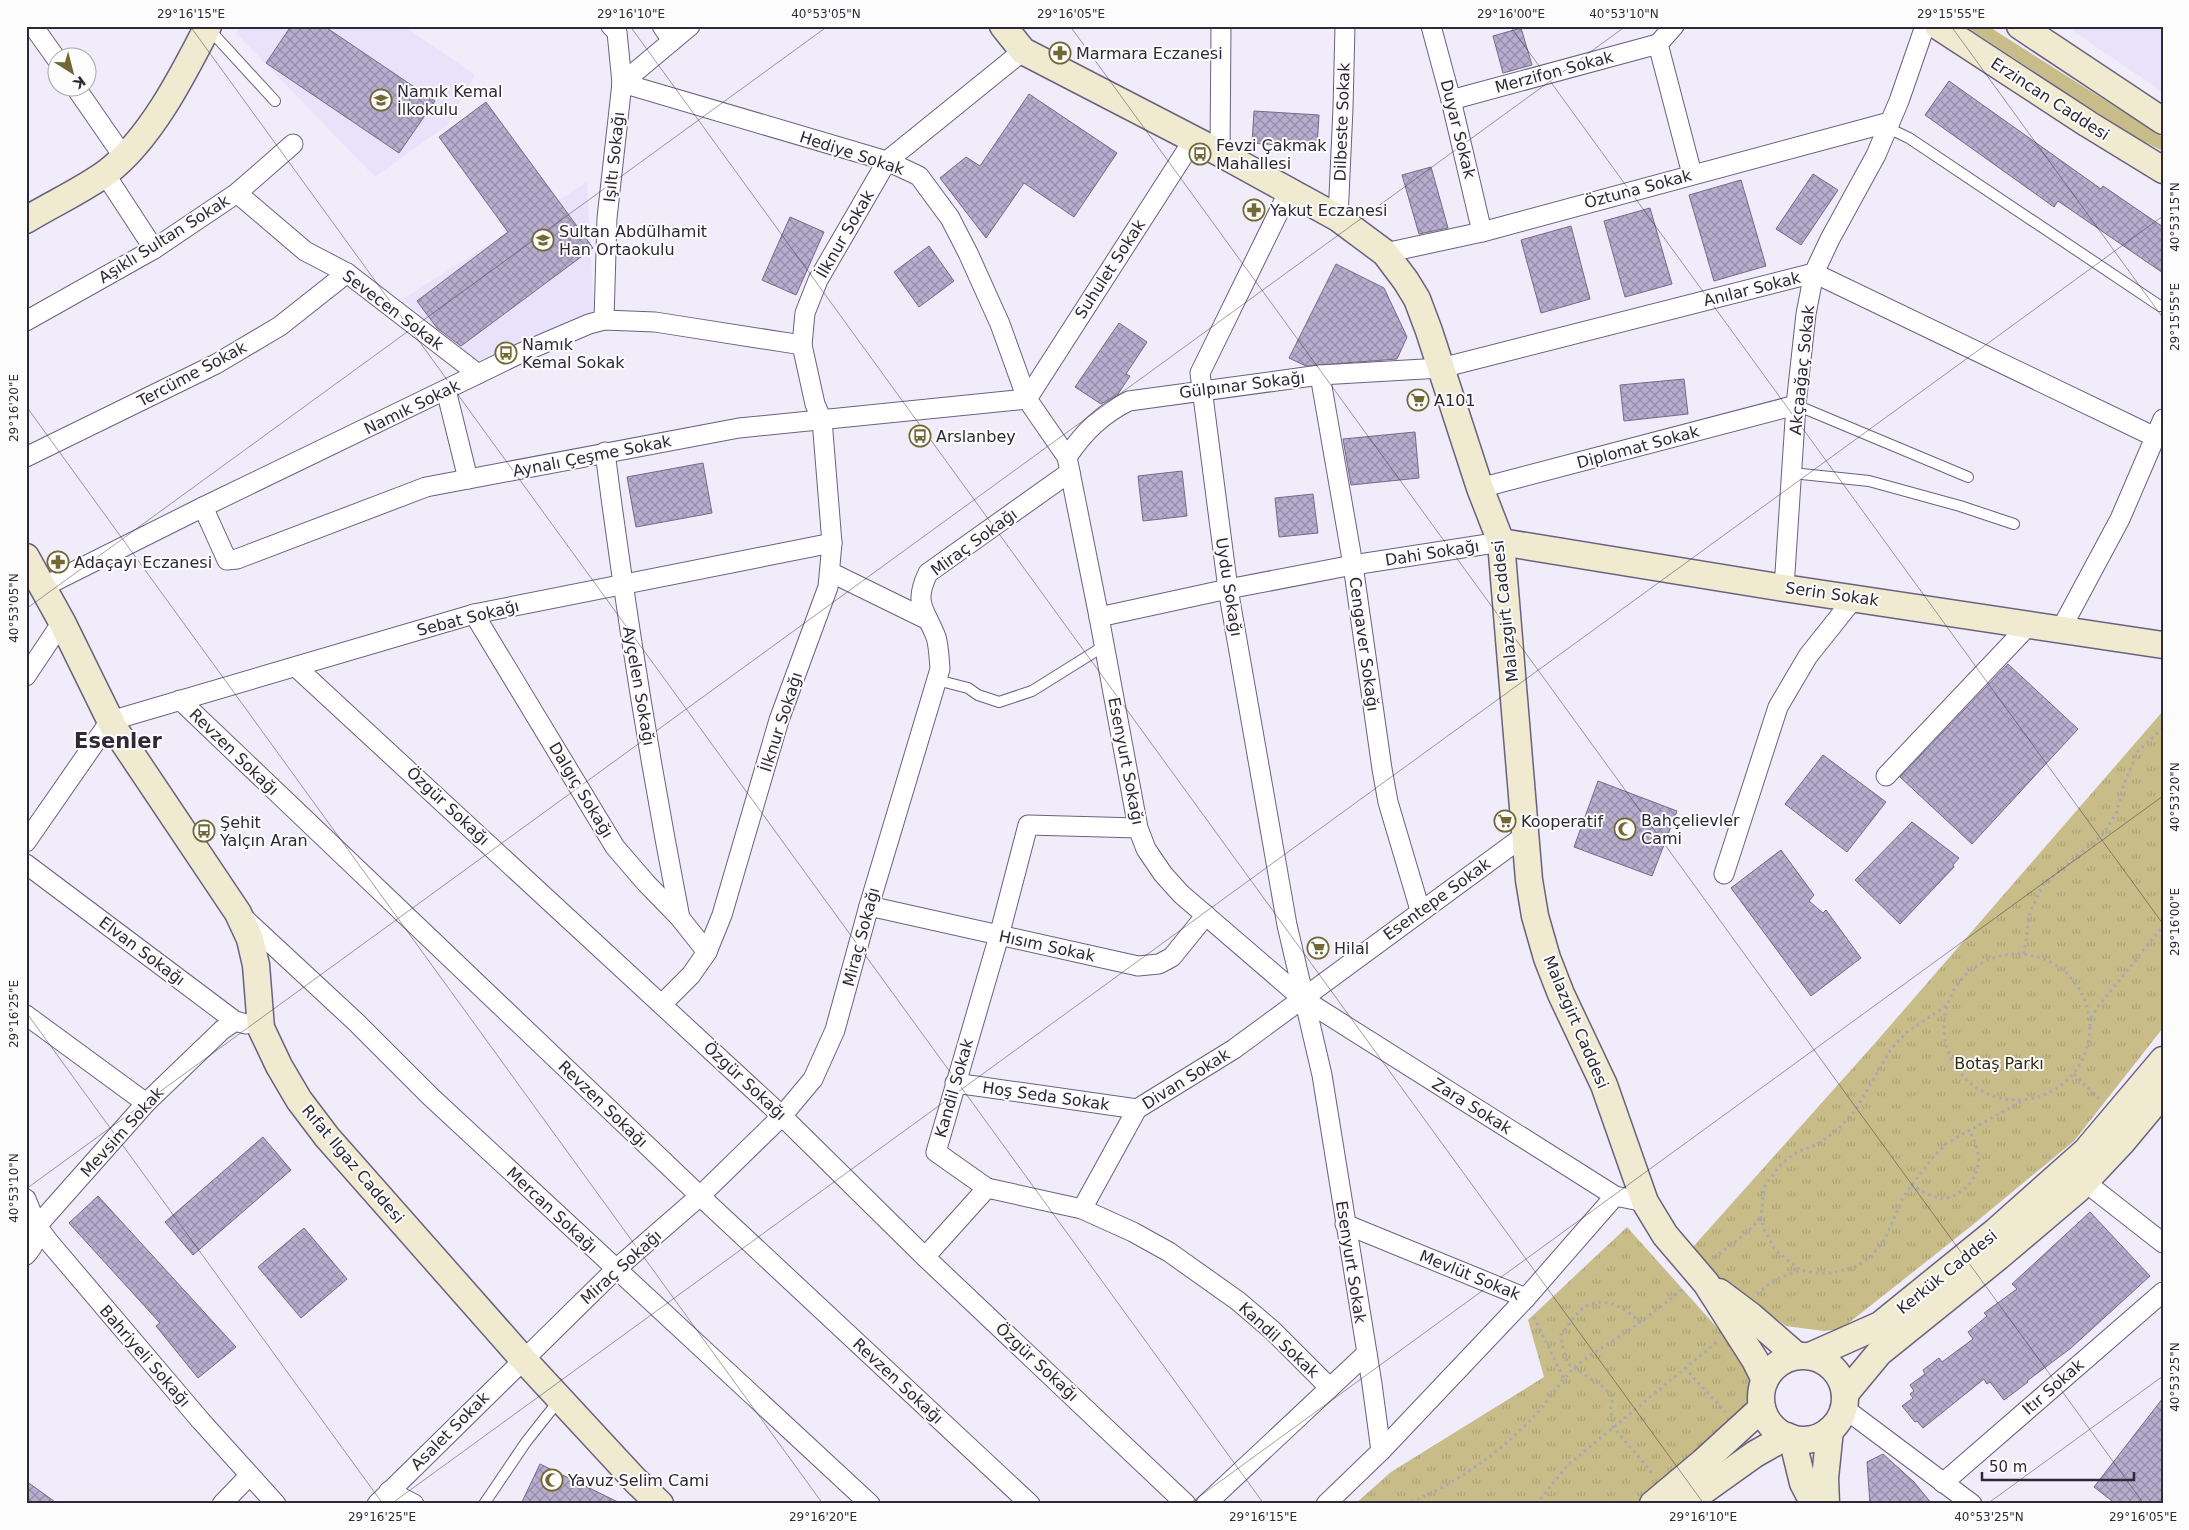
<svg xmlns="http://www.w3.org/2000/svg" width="2189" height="1530" font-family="'DejaVu Sans',sans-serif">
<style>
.built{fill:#e9e2fb}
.grass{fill:#c8bd88}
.park{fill:url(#park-tufts)}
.building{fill:url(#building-cross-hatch);stroke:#746b89}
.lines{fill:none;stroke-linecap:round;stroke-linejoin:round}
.lane-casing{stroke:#6a617f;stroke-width:12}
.street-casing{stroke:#6a617f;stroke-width:21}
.secondary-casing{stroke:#6a617f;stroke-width:29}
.path{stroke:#aba7b5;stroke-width:3;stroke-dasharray:2.5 4;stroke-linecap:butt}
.lane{stroke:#fff;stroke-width:10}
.street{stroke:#fff;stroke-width:19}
.secondary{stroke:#f0ebd0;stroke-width:26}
.ticks{fill:none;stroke:#2d2936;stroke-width:1;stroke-opacity:0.45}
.labels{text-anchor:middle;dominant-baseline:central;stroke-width:4;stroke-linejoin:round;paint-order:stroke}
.poi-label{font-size:16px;fill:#2d2936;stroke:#fcfcfc;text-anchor:start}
.street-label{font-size:16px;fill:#2d2936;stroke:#fcfcfc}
.park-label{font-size:16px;fill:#302a10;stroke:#fcfcfc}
.district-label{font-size:21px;font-weight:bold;fill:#2d2936;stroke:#fcfcfc}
.neatline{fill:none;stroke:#2d2936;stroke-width:2}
.ticks-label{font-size:12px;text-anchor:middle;fill:#2d2936}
</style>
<defs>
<pattern id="park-tufts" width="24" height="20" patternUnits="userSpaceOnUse" patternTransform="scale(1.25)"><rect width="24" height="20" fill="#c8bd88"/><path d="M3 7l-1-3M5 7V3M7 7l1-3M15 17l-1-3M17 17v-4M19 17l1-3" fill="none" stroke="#aca276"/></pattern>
<pattern id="building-cross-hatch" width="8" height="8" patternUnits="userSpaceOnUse" patternTransform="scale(1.25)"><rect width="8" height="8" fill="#b7adce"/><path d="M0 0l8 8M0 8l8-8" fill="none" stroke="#958da8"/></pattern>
</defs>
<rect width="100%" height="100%" fill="#f0ecfa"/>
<g class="built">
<path d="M241,26H404L475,75L447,125L375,177L236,33Z"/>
<path d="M2074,26H2163V92L2073,31Z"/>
<path d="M587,182L594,311L477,367L403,299Z"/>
</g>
<path class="grass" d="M1965,26H1988L2163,137V151L2136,138Z"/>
<g class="park">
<path d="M2163,711V1028L2074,1141L1970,1227L1841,1329L1824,1331L1786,1326L1751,1300L1729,1290L1692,1248L1876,1042Z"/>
<path d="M1627,1227L1747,1361L1755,1381L1742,1420L1643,1504H1355L1391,1472L1544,1377L1528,1320Z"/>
</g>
<g class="building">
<path d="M291,26H324L435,101L399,153L266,63Z"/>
<path d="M1521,28L1532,65L1503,73L1493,36Z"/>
<path d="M1949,81L2101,189L2103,186L2163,227V273L2058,201L2054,207L1925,115Z"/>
<path d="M1029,94L1117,153L1074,217L1024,183L986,238L940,178L966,157L980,166Z"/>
<path d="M486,102L593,248L461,346L437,328L417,301L508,232L439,137Z"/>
<path d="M1254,111L1319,115L1317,148L1252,143Z"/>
<path d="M1431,167L1448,228L1419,234L1402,175Z"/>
<path d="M1813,174L1838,190L1801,245L1776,229Z"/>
<path d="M1741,180L1766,266L1714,281L1689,195Z"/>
<path d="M1650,208L1672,284L1625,297L1604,221Z"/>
<path d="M790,217L824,232L796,295L762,280Z"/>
<path d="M1571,226L1590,299L1541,313L1521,240Z"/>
<path d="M929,246L954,281L919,307L894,272Z"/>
<path d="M1336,264L1384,288L1407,337L1397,359L1306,366L1289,358Z"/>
<path d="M1119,323L1147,342L1126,374L1130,376L1118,394L1101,404L1075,387Z"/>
<path d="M1684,379L1688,414L1624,421L1620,385Z"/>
<path d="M1415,432L1419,478L1351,485L1343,439Z"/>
<path d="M703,463L712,513L636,527L627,477Z"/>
<path d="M1182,471L1187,516L1143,521L1138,476Z"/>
<path d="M1313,494L1318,533L1279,537L1275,498Z"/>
<path d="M2008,664L2078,729L1972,844L1900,777Z"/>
<path d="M1823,755L1886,802L1847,852L1785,804Z"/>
<path d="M1598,781L1677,811L1652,876L1574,847Z"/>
<path d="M1912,822L1959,858L1953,865L1954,867L1900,924L1855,880Z"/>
<path d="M1781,850L1814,895L1809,901L1823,913L1826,910L1861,958L1811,996L1731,888Z"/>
<path d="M263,1137L291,1170L193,1255L165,1222Z"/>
<path d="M98,1196L236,1347L198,1378L156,1326L160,1323L69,1223Z"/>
<path d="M2090,1212L2150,1276L2071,1348L2027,1381L2028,1382L2004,1400L1990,1382L1987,1384L1984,1379L1923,1428L1917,1421L1915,1422L1902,1406L1913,1398L1910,1394L1914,1391L1910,1385L1925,1374L1923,1370L1939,1358L1942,1362L1973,1339L1968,1332L1987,1316L1984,1313L2017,1289L2012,1284Z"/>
<path d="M304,1228L347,1279L301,1318L258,1267Z"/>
<path d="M2163,1398V1498L2159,1504H2116L2094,1487Z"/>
<path d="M1883,1454L1914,1482L1932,1504H1870L1867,1462Z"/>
<path d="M540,1464L622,1504H521Z"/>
<path d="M26,1481L58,1504H26Z"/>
</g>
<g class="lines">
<g class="lane-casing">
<g id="lane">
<path d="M208,28L275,101"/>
<path d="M1888,128L1909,138L2160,306"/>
<path d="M1796,405L1968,477"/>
<path d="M1792,473L1869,481L1960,506L2014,524"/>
<path d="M937,680L968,688L978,695L999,702L1032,691L1104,646"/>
<path d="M484,1504L526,1442L560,1399"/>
</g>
</g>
<g class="street-casing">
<g id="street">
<path d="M33,26L58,61"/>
<path d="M662,26L672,41"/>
<path d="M1431,26L1451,100L1482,232"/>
<path d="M1674,26L1658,44L1692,174"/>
<path d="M622,83L887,161L919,176L950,218L968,253L1000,324L1027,399L1067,457L1099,617L1138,828L1146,849L1163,874L1181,894L1303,999L1615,1196L1645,1202"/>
<path d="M622,83L690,26"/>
<path d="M76,88L123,156"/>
<path d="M1451,100L1658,44"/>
<path d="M1220,153L1221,26"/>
<path d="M105,174L154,249"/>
<path d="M1289,191L1200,373L1228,589L1287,925L1322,1075L1372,1384L1381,1451L1326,1504"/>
<path d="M237,193L305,251L347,273L478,374"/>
<path d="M1338,218L1343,108L1345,26"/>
<path d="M1385,253L1482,232L1890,122"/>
<path d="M604,320L607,218L622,83L617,32L611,26"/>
<path d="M26,321L154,249L237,193L293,144"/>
<path d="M1320,375L1353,565L1382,769L1388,802L1420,910"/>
<path d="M446,390L468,479"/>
<path d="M1027,399L1194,139"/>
<path d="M605,452C625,608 650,764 680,918"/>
<path d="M26,457L216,364L280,326L347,273"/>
<path d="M1067,457C1084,432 1102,414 1129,401L1320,375L1441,368L1814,273L2155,437"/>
<path d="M1480,488L1796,405"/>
<path d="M203,507L227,560L237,559L426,487L739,428L1027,399"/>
<path d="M830,572L928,620"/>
<path d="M43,587L203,507L521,353L589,324L604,320L655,322L802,345"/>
<path d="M1784,588L1796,405L1806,314L1814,273L1830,239L1876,155L1899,101L1925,26"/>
<path d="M474,614L615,847L646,883L680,918L707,952"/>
<path d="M1099,617L1228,589L1353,565L1501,542"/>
<path d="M2061,629L2120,519L2163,419"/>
<path d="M296,667L782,1116L925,1257L1186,1504"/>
<path d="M26,676L62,622"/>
<path d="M180,700L700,1196L1030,1504"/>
<path d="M1886,776L2030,624"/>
<path d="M1138,828L1028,825L999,936L936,1152L987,1188L1082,1209L1133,1232L1169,1252L1238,1301L1272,1330L1329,1387"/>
<path d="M26,842L110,721L474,614L832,543"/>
<path d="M26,864L235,1021L246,1024"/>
<path d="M1724,874L1778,707L1808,656L1855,597"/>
<path d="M869,906L1138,966L1159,964L1172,957L1206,915"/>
<path d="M245,919L357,1023L431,1097L870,1504"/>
<path d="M662,1004L691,975L707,952L722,915L779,720L828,587L832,543L822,420L815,404L802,345L805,313L818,280L887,161L1023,51"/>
<path d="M26,1015L146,1103"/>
<path d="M955,1083L1137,1109"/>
<path d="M2085,1182L2163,1243"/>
<path d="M26,1199L37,1226L49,1242L201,1421L276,1504"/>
<path d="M1082,1209L1137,1109L1234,1049L1524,836"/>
<path d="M1345,1224L1526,1298L1615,1196"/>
<path d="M26,1255C34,1246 37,1239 37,1226L146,1103L222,1030L235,1021"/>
<path d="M925,1257L987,1188"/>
<path d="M1844,1408L1972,1504"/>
<path d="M1381,1451L1526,1298"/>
<path d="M1943,1483L2163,1292"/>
<path d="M389,1491L414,1504"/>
<path d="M222,1504L249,1476"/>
<path d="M377,1504L616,1269L700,1196L782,1116L813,1079L835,1030L869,906L940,669C939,658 939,647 936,637C925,609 913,604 928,573L1070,472"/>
<path d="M1206,1504L1367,1353"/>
</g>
</g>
<g class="secondary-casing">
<g id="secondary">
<path d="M1003,26L1023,51L1220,153L1338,218L1385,253L1406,281L1417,299L1429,331L1480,488L1501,542L1529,880L1535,916L1547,958L1561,994L1604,1085L1645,1202L1665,1235L1706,1283L1755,1360L1765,1380"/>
<path d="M1938,26L2088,124L2163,170"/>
<path d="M2020,26L2163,121"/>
<path d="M26,220C52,204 81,191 106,173C150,140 183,75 208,26"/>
<path d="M1501,542L1784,588L2163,645"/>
<path d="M26,557L62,622L114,728L238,913L250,939L256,965L261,1028L279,1066L299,1100L327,1137L523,1359L635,1480L660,1504"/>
<path d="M1719,1292L1751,1316L1797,1356"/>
<path d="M1810,1356L1880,1325L1996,1231L2086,1151L2163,1060"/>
<circle cx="1803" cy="1398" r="42"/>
<path d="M1845,1394L1879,1353L1998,1257L2077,1190L2123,1141L2163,1093"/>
<path d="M1792,1438L1803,1483L1814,1504"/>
<path d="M1653,1504L1703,1462L1762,1408"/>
<path d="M1685,1504L1755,1454L1787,1436"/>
<path d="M1826,1504L1825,1478L1830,1430"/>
</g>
</g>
<g class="path">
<circle cx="2017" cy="1027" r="73"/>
<path d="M2024,954L2030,912L2043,885L2103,834L2116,814L2124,784L2138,751L2163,728"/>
<path d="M1946,1006L1907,1032L1891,1049L1855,1111L1837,1130L1818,1144L1797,1152L1781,1164L1764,1187L1761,1218L1765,1231L1775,1250L1800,1270L1815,1273H1831L1853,1268L1871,1257L1885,1239L1903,1197L1934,1156L1947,1143L2022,1101"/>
<path d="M2091,1018L2097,1008L2163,926"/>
<path d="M2074,1074L2100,1100"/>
<path d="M1911,1185C1922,1191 1935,1200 1947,1198C1954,1197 1959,1193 1964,1189C1984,1171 1981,1151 1969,1130"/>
<path d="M1714,1258L1745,1234L1761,1218"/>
<path d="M1757,1294L1774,1280L1800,1270"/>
<path d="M1534,1317L1564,1379"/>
<path d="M1640,1323C1626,1307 1600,1293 1581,1310C1573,1317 1567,1327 1561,1335L1563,1350L1568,1364L1602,1386L1613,1397L1611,1408L1613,1427L1653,1474"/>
<path d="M1685,1368L1725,1412"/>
<path d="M1405,1504C1453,1487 1505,1449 1539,1411C1551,1397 1561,1380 1575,1367C1590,1354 1609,1344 1625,1333C1645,1319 1664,1304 1683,1289"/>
<path d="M1536,1504L1569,1464L1717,1342"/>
</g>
<use href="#lane" class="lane"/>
<use href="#street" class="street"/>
<use href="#secondary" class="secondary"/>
</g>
<path class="ticks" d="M190,26L1264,1504M630,26L1704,1504M1070,26L2144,1504M1510,26L2163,924M1951,26L2163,318M26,29L30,26M26,406L823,1504M26,609L828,26M26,1012L383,1504M26,1189L1626,26M391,1504L2163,216M1189,1504L2163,796M1987,1504L2163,1376"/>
<defs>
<g id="pharmacy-ring" transform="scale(1.125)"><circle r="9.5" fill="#fcfcfc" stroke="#726834" stroke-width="1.5"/><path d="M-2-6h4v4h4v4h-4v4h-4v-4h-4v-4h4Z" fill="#726834"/></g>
<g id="school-ring" transform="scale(1.125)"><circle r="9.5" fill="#fcfcfc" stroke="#726834" stroke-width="1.5"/><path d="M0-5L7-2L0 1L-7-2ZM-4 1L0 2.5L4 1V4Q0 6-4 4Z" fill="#726834"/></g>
<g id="bus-ring" transform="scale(1.125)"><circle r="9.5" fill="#fcfcfc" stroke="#726834" stroke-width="1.5"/><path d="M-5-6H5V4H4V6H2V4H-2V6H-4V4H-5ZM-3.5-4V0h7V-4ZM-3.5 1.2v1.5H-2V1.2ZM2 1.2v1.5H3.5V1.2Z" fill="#726834"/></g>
<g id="supermarket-ring" transform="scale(1.125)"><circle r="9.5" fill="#fcfcfc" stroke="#726834" stroke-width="1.5"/><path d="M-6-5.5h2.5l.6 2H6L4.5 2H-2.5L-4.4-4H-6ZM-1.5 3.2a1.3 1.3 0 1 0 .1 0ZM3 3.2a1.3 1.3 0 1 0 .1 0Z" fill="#726834"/></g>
<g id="mosque-ring" transform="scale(1.125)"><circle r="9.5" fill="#fcfcfc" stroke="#726834" stroke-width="1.5"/><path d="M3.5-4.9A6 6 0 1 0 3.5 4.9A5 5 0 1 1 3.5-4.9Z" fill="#726834"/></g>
</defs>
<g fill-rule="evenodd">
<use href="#pharmacy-ring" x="1060" y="53"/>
<use href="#school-ring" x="381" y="100"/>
<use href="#bus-ring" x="1200" y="154"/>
<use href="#pharmacy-ring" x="1254" y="210"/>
<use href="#school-ring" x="543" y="240"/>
<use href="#bus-ring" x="506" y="353"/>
<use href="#supermarket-ring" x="1418" y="400"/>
<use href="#bus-ring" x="920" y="436"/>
<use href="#pharmacy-ring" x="58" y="562"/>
<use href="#supermarket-ring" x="1505" y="821"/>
<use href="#mosque-ring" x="1625" y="829"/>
<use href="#bus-ring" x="204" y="831"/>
<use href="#supermarket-ring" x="1318" y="948"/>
<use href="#mosque-ring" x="552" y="1480"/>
</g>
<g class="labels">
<g class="poi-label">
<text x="1076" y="53">Marmara Eczanesi</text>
<text x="397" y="91">Namık Kemal<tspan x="397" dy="18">İlkokulu</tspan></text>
<text x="1216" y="145">Fevzi Çakmak<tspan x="1216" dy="18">Mahallesi</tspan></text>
<text x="1270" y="210">Yakut Eczanesi</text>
<text x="559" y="231">Sultan Abdülhamit<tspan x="559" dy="18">Han Ortaokulu</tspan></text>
<text x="522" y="344">Namık<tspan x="522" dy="18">Kemal Sokak</tspan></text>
<text x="1434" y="400">A101</text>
<text x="936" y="436">Arslanbey</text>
<text x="74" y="562">Adaçayı Eczanesi</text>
<text x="1641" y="820">Bahçelievler<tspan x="1641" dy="18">Cami</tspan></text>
<text x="1521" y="821">Kooperatif</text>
<text x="220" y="822">Şehit<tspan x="220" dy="18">Yalçın Aran</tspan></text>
<text x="1334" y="948">Hilal</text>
<text x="568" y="1480">Yavuz Selim Cami</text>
</g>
<g class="street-label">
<text transform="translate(1554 72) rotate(-15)">Merzifon Sokak</text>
<text transform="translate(2050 99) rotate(33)">Erzincan Caddesi</text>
<text transform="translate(1342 122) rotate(-88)">Dilbeste Sokak</text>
<text transform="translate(1458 129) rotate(76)">Duyar Sokak</text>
<text transform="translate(852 153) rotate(18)">Hediye Sokak</text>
<text transform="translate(614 157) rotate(-84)">Işıltı Sokağı</text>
<text transform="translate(1638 189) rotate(-15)">Öztuna Sokak</text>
<text transform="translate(845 234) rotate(-60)">İlknur Sokak</text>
<text transform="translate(164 239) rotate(-32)">Aşıklı Sultan Sokak</text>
<text transform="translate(1110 269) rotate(-57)">Suhulet Sokak</text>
<text transform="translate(1752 289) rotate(-14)">Anılar Sokak</text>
<text transform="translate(393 310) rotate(37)">Sevecen Sokak</text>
<text transform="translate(1802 370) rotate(-84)">Akçaağaç Sokak</text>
<text transform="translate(192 374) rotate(-28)">Tercüme Sokak</text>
<text transform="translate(1242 385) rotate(-7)">Gülpınar Sokağı</text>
<text transform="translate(412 407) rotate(-26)">Namık Sokak</text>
<text transform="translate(1638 447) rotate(-15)">Diplomat Sokak</text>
<text transform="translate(592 456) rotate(-11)">Aynalı Çeşme Sokak</text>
<text transform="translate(974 542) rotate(-36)">Miraç Sokağı</text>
<text transform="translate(1432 553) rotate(-9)">Dahi Sokağı</text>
<text transform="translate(1229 587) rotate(81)">Uydu Sokağı</text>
<text transform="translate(1832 594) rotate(8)">Serin Sokak</text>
<text transform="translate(1505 611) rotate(-96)">Malazgirt Caddesi</text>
<text transform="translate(468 618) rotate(-14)">Sebat Sokağı</text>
<text transform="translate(1364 644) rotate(82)">Cengaver Sokağı</text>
<text transform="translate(639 686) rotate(80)">Ayçelen Sokağı</text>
<text transform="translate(781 722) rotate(-72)">İlknur Sokağı</text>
<text transform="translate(234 752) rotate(44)">Revzen Sokağı</text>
<text transform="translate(1126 761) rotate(79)">Esenyurt Sokağı</text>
<text transform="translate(581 790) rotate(59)">Dalgıç Sokağı</text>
<text transform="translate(448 806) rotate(43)">Özgür Sokağı</text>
<text transform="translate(1437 899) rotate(-36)">Esentepe Sokak</text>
<text transform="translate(861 937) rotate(-75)">Miraç Sokağı</text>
<text transform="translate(1047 946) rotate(12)">Hısım Sokak</text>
<text transform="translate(142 951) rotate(37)">Elvan Sokağı</text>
<text transform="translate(1576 1022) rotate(67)">Malazgirt Caddesi</text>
<text transform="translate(1186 1079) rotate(-32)">Divan Sokak</text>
<text transform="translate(745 1081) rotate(43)">Özgür Sokağı</text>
<text transform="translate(954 1088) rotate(-74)">Kandil Sokak</text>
<text transform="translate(1046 1096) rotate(8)">Hoş Seda Sokak</text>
<text transform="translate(603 1104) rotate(44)">Revzen Sokağı</text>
<text transform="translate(1472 1106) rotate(32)">Zara Sokak</text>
<text transform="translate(122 1132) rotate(-48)">Mevsim Sokak</text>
<text transform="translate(353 1164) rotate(50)">Rıfat Ilgaz Caddesi</text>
<text transform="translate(552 1210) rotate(43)">Mercan Sokağı</text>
<text transform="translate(1351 1262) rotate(81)">Esenyurt Sokak</text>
<text transform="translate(621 1267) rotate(-42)">Miraç Sokağı</text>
<text transform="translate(1947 1272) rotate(-39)">Kerkük Caddesi</text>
<text transform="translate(1470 1275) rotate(22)">Mevlüt Sokak</text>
<text transform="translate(1279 1340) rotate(43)">Kandil Sokak</text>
<text transform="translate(145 1356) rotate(49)">Bahriyeli Sokağı</text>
<text transform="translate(1037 1362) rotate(43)">Özgür Sokağı</text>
<text transform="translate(898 1381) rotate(43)">Revzen Sokağı</text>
<text transform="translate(2053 1387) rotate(-41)">Itır Sokak</text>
<text transform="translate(450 1431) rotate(-45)">Asalet Sokak</text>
</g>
<g class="park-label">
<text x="1999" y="1063">Botaş Parkı</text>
</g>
<g class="district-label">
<text x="118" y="741">Esenler</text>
</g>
</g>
<rect width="2189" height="1530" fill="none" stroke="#fcfcfc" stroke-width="55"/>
<g transform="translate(72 72) rotate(144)"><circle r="24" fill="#fcfcfc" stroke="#a9a8ad"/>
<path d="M0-4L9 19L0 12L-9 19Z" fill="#726834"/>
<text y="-8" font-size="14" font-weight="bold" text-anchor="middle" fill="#2d2936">K</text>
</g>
<path d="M1982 1472v8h152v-8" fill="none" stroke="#2d2936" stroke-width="2.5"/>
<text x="1989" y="1472" font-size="15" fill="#2d2936" stroke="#fcfcfc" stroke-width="4" paint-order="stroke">50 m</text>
<rect x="28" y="28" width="2134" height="1474" class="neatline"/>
<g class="ticks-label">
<text x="191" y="18">29°16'15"E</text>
<text x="631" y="18">29°16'10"E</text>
<text x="826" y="18">40°53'05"N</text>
<text x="1071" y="18">29°16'05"E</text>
<text x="1511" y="18">29°16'00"E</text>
<text x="1624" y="18">40°53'10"N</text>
<text x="1951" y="18">29°15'55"E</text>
<text transform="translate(2175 217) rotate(-90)" y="4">40°53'15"N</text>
<text transform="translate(2175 317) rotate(-90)" y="4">29°15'55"E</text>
<text transform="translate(14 408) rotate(-90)" y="4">29°16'20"E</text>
<text transform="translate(14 608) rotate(-90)" y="4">40°53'05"N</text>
<text transform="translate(2175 797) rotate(-90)" y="4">40°53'20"N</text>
<text transform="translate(2175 922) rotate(-90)" y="4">29°16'00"E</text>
<text transform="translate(14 1014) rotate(-90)" y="4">29°16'25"E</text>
<text transform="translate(14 1188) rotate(-90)" y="4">40°53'10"N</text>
<text transform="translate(2175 1377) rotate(-90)" y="4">40°53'25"N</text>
<text x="382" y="1521">29°16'25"E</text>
<text x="823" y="1521">29°16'20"E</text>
<text x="1263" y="1521">29°16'15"E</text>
<text x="1703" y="1521">29°16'10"E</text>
<text x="1989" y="1521">40°53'25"N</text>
<text x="2143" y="1521">29°16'05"E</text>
</g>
</svg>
